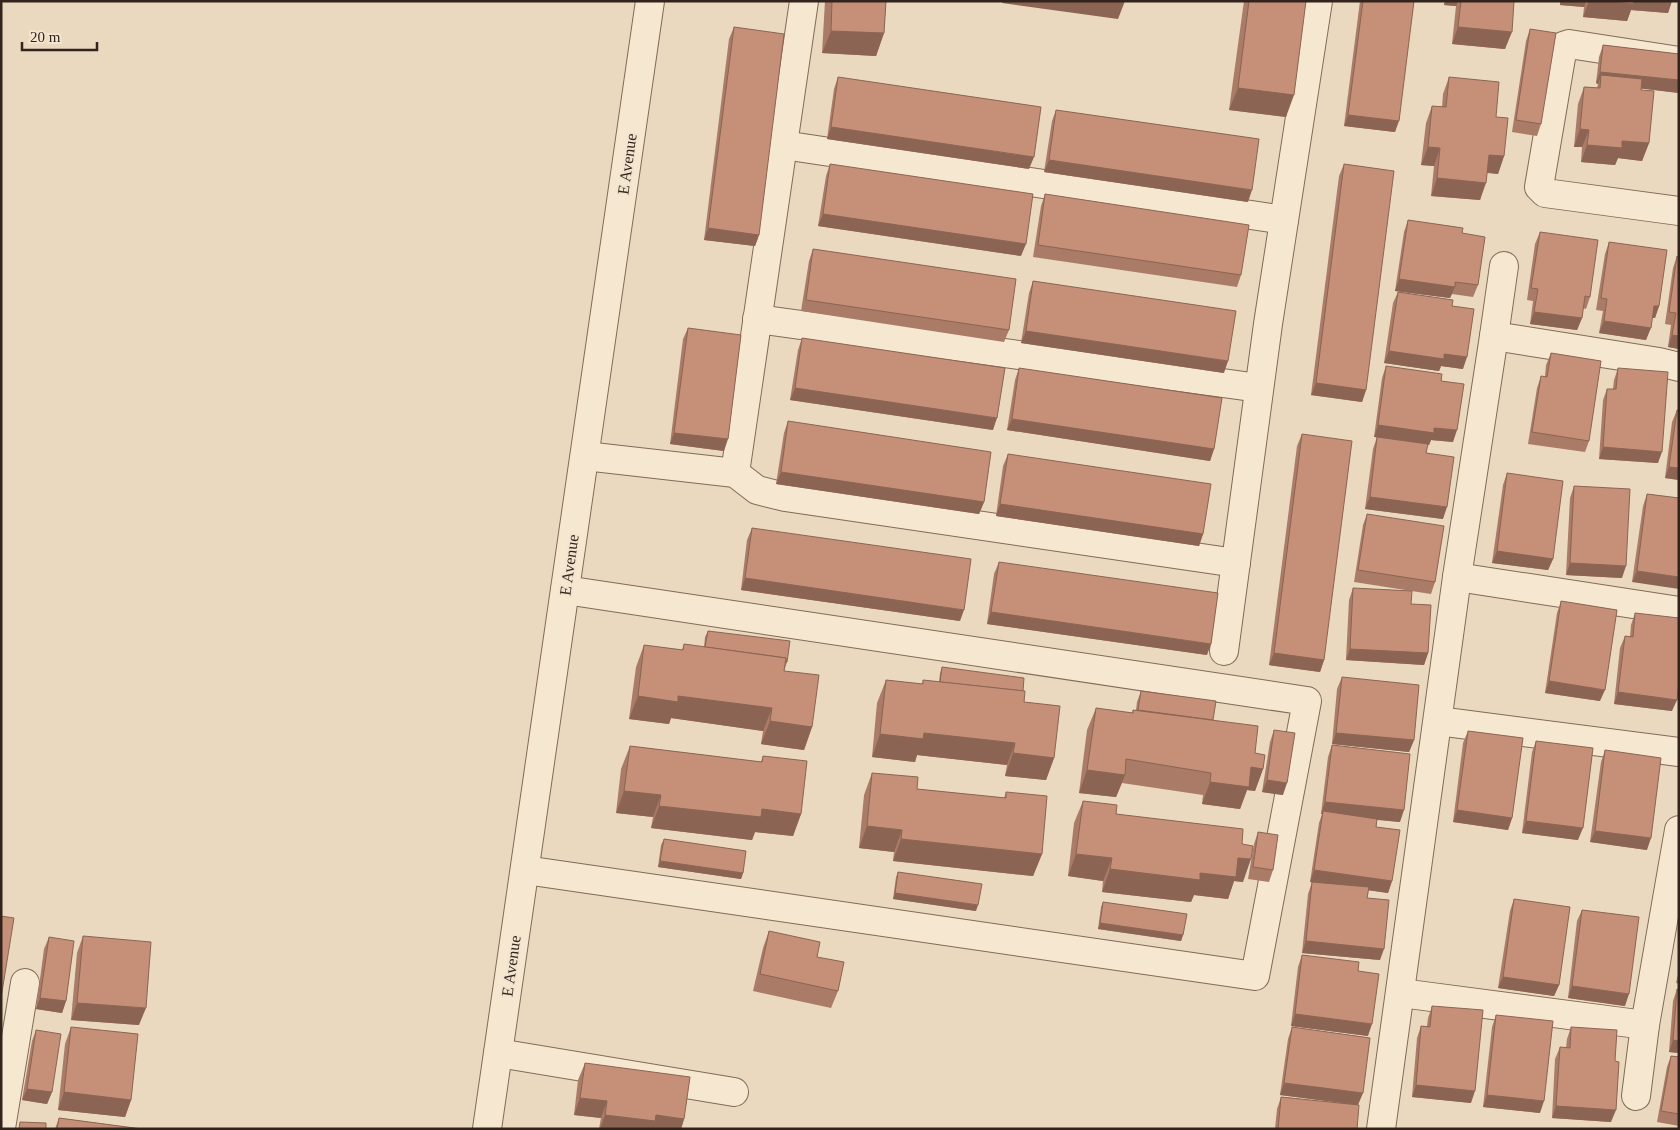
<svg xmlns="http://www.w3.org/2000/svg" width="1680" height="1130" font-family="'Times New Roman',serif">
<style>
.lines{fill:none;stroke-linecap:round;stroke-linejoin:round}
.minor-casing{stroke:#826a58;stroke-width:30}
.minor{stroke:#f6e7d1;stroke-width:28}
.wall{fill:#aa7b66}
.shaded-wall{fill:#8b6453}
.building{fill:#c68f77;stroke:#8b6453}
.labels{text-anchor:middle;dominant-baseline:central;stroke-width:4;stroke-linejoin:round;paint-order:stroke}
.street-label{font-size:16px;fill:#32241c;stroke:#f2e4ce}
</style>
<rect width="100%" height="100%" fill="#ead9bf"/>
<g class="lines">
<g class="minor-casing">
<g id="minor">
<path d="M1679,61L1569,44L1563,46L1539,187L1545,193L1679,211"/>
<path d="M783,145L1284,220"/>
<path d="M1504,266L1494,336L1659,362L1679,367"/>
<path d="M757,319L1259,388"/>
<path d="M585,456L735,473L757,490L785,497L1236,563"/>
<path d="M735,473L804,1"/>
<path d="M1457,577L1679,611"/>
<path d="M1224,651L1268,324L1318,1"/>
<path d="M1438,721L1679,752"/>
<path d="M525,870L1255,976L1307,701L565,590"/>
<path d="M1401,993L1645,1025L1636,1096"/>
<path d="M1645,1025L1679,830"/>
<path d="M498,1053L734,1092"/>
<path d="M1,1128L25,983"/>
<path d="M487,1129L650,1"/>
<path d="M1381,1129L1457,577L1494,336"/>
</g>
</g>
<use href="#minor" class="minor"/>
</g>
<g class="wall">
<path d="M825,1H886L884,33L876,56L822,53Z"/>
<path d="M1244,1H1306L1286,117L1229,110Z"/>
<path d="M1360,1H1414L1395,132L1344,126Z"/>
<path d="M1445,1H1514L1505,49L1452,44L1456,6L1444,5Z"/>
<path d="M1560,1H1672L1668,13L1631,10L1627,21L1583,17L1584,7L1560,5Z"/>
<path d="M734,27L759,235L755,246L704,240L729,39Z"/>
<path d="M1530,29L1541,124L1537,136L1512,132L1526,41Z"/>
<path d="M1603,45L1679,54V93L1641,88L1649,143L1642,161L1618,158L1615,165L1581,162L1582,147H1574L1578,104L1584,87L1597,88L1598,84L1596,83L1599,57Z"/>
<path d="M838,77L1029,169L827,139L834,89Z"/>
<path d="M1449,77L1496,117L1504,156L1498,174L1487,173L1480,200L1431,196L1434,166L1421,165L1426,123L1432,106L1442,107L1443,94Z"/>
<path d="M1056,110L1248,202L1044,172L1052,121Z"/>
<path d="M830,164L1021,256L818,226L826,176Z"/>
<path d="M1344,164L1366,390L1362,402L1311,395L1339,176Z"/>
<path d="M1045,194L1241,275L1237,287L1033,257L1041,206Z"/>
<path d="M1408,220L1462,233L1478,285L1473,297L1452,294L1450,298L1395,291L1404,232Z"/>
<path d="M1540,232L1590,297L1586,309L1583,308L1582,318L1577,330L1530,324L1533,301L1527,300L1535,244Z"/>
<path d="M1609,242L1659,306L1655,318H1652L1646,340L1599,333L1603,311L1596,310L1605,254Z"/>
<path d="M813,249L1009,330L1004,342L801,311L809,261Z"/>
<path d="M1677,256L1679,257V349L1668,347L1671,325L1665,324L1673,268Z"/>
<path d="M1033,281L1224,373L1021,343L1029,293Z"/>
<path d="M1398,292L1452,306L1463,369L1441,366L1439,371L1384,363L1393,303Z"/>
<path d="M688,328L724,451L670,444L683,339Z"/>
<path d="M802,338L993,430L790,400L798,350Z"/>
<path d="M1551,353L1589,441L1585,452L1528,444L1537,388L1541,376L1545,377L1546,365Z"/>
<path d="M1386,366L1441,381L1453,442L1431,440L1429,445L1427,444L1426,453L1443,519L1365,509L1373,449L1377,437H1374L1382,378Z"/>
<path d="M1019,368L1214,449L1210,461L1007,430L1015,380Z"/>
<path d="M1618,368L1658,463L1599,459L1603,400L1607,389H1613L1614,380Z"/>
<path d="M1677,410L1679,480L1665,478L1672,422Z"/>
<path d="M788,421L984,502L979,514L776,484L784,433Z"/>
<path d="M1302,434L1324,660L1320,672L1269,665L1297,446Z"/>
<path d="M1008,454L1203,534L1199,546L996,516L1003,466Z"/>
<path d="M1507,473L1553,559L1548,570L1492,563L1503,485Z"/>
<path d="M1574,486L1622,578L1566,575L1570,498Z"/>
<path d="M1647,494L1679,498L1632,582L1643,506Z"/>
<path d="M1367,514L1435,582L1431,594L1354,582L1363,525Z"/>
<path d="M752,528L960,621L741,590L747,540Z"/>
<path d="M999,562L1207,655L987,624L994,574Z"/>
<path d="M1353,588L1411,604L1428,653L1424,665L1346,660L1349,600Z"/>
<path d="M1561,601L1600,701L1545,693L1557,613Z"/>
<path d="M1635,613L1672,711L1614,704L1620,648L1625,636L1630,637L1631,625Z"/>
<path d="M708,631L787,662L784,671L812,727L804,750L761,744L763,731L671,718L669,724L629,719L636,667L644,645L682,650L684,644L704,647L705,637Z"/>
<path d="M942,667L1023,691L1024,702L1054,758L1046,780L1005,776L1007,765L917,755L915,762L872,757L877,703L886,680L922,684L923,680L939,682L940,673Z"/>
<path d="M1342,677L1414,740L1409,752L1332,744L1337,689Z"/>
<path d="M1141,691L1213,720L1255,753L1263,769L1255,791L1247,790L1240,809L1202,804L1203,795L1122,783L1116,797L1079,793L1087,730L1096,708L1132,713L1133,710H1136L1137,702Z"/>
<path d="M1274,730L1283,795L1262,792L1270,742Z"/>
<path d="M1468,731L1512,818L1508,830L1453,822L1463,743Z"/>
<path d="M1536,741L1578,840L1522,833L1532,752Z"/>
<path d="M1332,745L1400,822L1377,820L1376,827L1392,881L1388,893L1368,890L1367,898L1380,960L1302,953L1308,894L1312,882H1310L1319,823L1322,814H1321L1328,757Z"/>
<path d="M630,746L761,762L763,756L801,814L793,836L755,832L752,840L651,828L653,817L616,813L621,769Z"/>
<path d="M1605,750L1647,850L1590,842L1601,762Z"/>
<path d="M872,773L917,789L1004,798L1006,792L1042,854L1033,876L893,861L894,852L859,848L864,795Z"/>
<path d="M1083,801L1116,814L1242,844L1243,882L1234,881L1228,899L1194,895L1191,902L1102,892L1103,881L1068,876L1074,823Z"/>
<path d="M1258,832L1273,870L1269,882L1248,879L1254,844Z"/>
<path d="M664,839L743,873L741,879L658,867L661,845Z"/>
<path d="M898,872L976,911L893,899L896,877Z"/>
<path d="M1514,899L1559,985L1554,996L1498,988L1510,911Z"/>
<path d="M1103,902L1183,935L1181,941L1098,929L1101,907Z"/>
<path d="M1582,910L1625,1006L1568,998L1577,921Z"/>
<path d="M769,931L817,957L838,991L831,1008L753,991L763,948Z"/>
<path d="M83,936L139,1025L71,1020L77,953Z"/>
<path d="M49,937L66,1001L62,1013L36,1009L44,949Z"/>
<path d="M1302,955L1368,1036L1291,1026L1298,967Z"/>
<path d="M1679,970V984L1676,983Z"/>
<path d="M1677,989L1679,1053L1669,1052L1673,1001Z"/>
<path d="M1432,1006L1471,1103L1412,1097L1417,1038L1421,1026H1427L1428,1018Z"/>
<path d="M1496,1015L1540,1113L1483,1107L1492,1027Z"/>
<path d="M71,1027L131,1100L125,1117L58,1110L65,1044Z"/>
<path d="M1292,1027L1358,1105L1357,1129H1275L1277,1109L1281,1097L1358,1105L1280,1095L1288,1039Z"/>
<path d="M1571,1027L1611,1122L1552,1118L1555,1059L1560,1047L1566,1048L1567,1039Z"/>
<path d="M36,1030L52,1092L47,1104L22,1100L32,1041Z"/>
<path d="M1671,1056L1679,1057V1126L1657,1122L1667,1067Z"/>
<path d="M585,1063L684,1119L681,1129H599L601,1118L574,1115L578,1080Z"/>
<path d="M59,1118L142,1129H55Z"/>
</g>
<g class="shaded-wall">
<path d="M1003,1H1125L1118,19L1002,3Z"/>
<path d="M1445,1H1458L1456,6L1444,5Z"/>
<path d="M1561,1H1586L1584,7L1560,5Z"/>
<path d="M1589,1H1672L1668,13L1631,10L1627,21L1583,17Z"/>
<path d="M1458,27L1512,32L1505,49L1452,44Z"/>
<path d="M831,31L884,33L876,56L822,53Z"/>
<path d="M1600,72L1679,80V93L1601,84V75L1598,84L1596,83Z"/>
<path d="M1238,88L1294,95L1286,117L1229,110Z"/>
<path d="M1348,115L1399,121L1395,132L1344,126Z"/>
<path d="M831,127L1034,157L1029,169L827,139Z"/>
<path d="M1580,129L1589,130L1582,147H1574Z"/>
<path d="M1622,141L1649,143L1642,161L1618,158L1615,165L1581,162L1587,145Z"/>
<path d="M1428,147L1440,148L1434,166L1421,165Z"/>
<path d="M1489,155L1504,156L1498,174L1483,172Z"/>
<path d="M1049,160L1252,190L1248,202L1044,172Z"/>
<path d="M1437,178L1486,183L1480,200L1431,196Z"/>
<path d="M823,214L1026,244L1021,256L818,226Z"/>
<path d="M708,228L759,235L755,246L704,240Z"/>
<path d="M1399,279L1455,287L1450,298L1395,291Z"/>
<path d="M1654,306H1659L1655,318L1650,317Z"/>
<path d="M1534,312L1582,318L1577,330L1530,324Z"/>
<path d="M1604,321L1651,328L1646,340L1599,333Z"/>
<path d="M1026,331L1228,361L1224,373L1021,343Z"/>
<path d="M1672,335L1679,336V349L1668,347Z"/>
<path d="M1389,351L1444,354L1467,357L1463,369L1441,366L1439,371L1384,363Z"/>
<path d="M1316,383L1366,390L1362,402L1311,395Z"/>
<path d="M795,388L997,418L993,430L790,400Z"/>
<path d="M1012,419L1214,449L1210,461L1007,430Z"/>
<path d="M1378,425L1434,428L1457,430L1453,442L1431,440L1429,445L1374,437Z"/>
<path d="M674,433L728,439L724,451L670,444Z"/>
<path d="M1603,447L1662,452L1658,463L1599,459Z"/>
<path d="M1669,467L1679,468V480L1665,478Z"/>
<path d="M781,472L984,502L979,514L776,484Z"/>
<path d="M1370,497L1447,507L1443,519L1365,509Z"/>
<path d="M1000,504L1203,534L1199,546L996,516Z"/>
<path d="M1497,551L1553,559L1548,570L1492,563Z"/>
<path d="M1570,563L1626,566L1622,578L1566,575Z"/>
<path d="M1637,571L1679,577V589L1632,582Z"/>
<path d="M745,578L964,610L960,621L741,590Z"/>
<path d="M991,612L1211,644L1207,655L987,624Z"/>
<path d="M1350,649L1428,653L1424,665L1346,660Z"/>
<path d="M1274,653L1324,660L1320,672L1269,665Z"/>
<path d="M1549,681L1605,690L1600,701L1545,693Z"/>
<path d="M1618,692L1677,700L1672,711L1614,704Z"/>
<path d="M638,696H678L772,708L763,731L671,718L669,724L629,719Z"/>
<path d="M770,721L812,727L804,750L761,744Z"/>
<path d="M924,733L1015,743L1007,765L917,755L915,762L872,757L880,734Z"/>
<path d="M1336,733L1414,740L1409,752L1332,744Z"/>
<path d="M1013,753L1054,758L1046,780L1005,776Z"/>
<path d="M1251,767L1263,769L1255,791L1247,790L1240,809L1202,804L1210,782Z"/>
<path d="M1087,770L1125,775L1116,797L1079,793Z"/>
<path d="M1267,780L1287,783L1283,795L1262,792Z"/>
<path d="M624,791L661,795L653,817L616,813Z"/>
<path d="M1325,802L1404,810L1400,822L1323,814V811L1322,814H1321Z"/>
<path d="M659,806L762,809L801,814L793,836L755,832L752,840L651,828Z"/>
<path d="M1457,810L1512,818L1508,830L1453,822Z"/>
<path d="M1526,821L1583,828L1578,840L1522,833Z"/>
<path d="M867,826L902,830L894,852L859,848Z"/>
<path d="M1595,831L1651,838L1647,850L1590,842Z"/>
<path d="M901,839L1042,854L1033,876L893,861Z"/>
<path d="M1076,854L1112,858L1103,881L1068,876Z"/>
<path d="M1238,858L1251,859L1243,882L1234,881L1228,899L1194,895L1191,902L1102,892L1110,869Z"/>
<path d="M660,861L743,873L741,879L658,867Z"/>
<path d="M1314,870L1392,881L1388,893L1310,882Z"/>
<path d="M895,893L978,905L976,911L893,899Z"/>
<path d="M1100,923L1183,935L1181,941L1098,929Z"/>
<path d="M1306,941L1384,949L1380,960L1302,953Z"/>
<path d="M1503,977L1559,985L1554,996L1498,988Z"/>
<path d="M1572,986L1629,994L1625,1006L1568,998Z"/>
<path d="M40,998L66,1001L62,1013L36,1009Z"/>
<path d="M77,1003L146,1008L139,1025L71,1020Z"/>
<path d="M1295,1014L1372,1024L1368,1036L1291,1026Z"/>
<path d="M1673,1040L1679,1041V1053L1669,1052Z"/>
<path d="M1284,1083L1363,1093L1358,1105L1280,1095Z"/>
<path d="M1416,1085L1475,1091L1471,1103L1412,1097Z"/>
<path d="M27,1089L52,1092L47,1104L22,1100Z"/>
<path d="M64,1092L131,1100L125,1117L58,1110Z"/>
<path d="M1487,1095L1544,1101L1540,1113L1483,1107Z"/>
<path d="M580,1098L607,1101L601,1118L574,1115Z"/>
<path d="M1556,1106L1616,1110L1611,1122L1552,1118Z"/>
<path d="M605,1115H656L684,1119L681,1129H600Z"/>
</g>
<g class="building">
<path d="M832,1H886L884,33L831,31Z"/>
<path d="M1249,1H1306L1294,95L1238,88Z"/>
<path d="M1363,1H1414L1399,121L1348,115Z"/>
<path d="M1461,1H1514L1512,32L1458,27Z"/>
<path d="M1605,1H1634L1633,4Z"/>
<path d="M734,27L784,34L759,235L708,228Z"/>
<path d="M1530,29L1556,33L1541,124L1516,120Z"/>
<path d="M1603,45L1679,54V80L1600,72Z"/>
<path d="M1601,75L1642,79L1641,90L1654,91L1649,143L1622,141V148L1587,145L1589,130L1580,129L1584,87L1600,88Z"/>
<path d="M838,77L1041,107L1034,157L831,127Z"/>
<path d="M1449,77L1499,82L1496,117L1508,118L1504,156L1489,155L1486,183L1437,178L1440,148L1428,147L1432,106L1446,107Z"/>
<path d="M1056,110L1259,139L1252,190L1049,160Z"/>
<path d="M830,164L1033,194L1026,244L823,214Z"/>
<path d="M1344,164L1394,171L1366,390L1316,383Z"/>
<path d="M1045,194L1249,225L1241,275L1038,245Z"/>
<path d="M1408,220L1463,228L1462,233L1485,237L1478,285L1455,282V287L1399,279Z"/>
<path d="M1540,232L1598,240L1590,297L1585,296L1582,318L1534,312L1538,289L1531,288Z"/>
<path d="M1609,242L1667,250L1659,306H1654L1651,328L1604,321L1607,299L1601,298Z"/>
<path d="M813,249L1016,279L1009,330L806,300Z"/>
<path d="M1677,256L1679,257V336L1672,335L1676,313L1669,312Z"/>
<path d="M1033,281L1236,311L1228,361L1026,331Z"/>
<path d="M1398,292L1453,300L1452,306L1474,309L1467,357L1444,354V359L1389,351Z"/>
<path d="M688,328L741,335L728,439L674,433Z"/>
<path d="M802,338L1005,368L997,418L795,388Z"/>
<path d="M1551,353L1601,361L1589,441L1532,432L1541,376L1547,377Z"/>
<path d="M1386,366L1442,374L1441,381L1464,384L1457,430L1434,428V433L1378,425Z"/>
<path d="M1019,368L1222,398L1214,449L1012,419Z"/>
<path d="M1618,368L1668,372L1662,452L1603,447L1607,389H1616Z"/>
<path d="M1677,410H1679V468L1669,467Z"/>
<path d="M788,421L991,452L984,502L781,472Z"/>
<path d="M1302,434L1352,441L1324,660L1274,653Z"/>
<path d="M1377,437L1428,444L1426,453L1454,457L1447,507L1370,497Z"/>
<path d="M1008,454L1211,484L1203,534L1000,504Z"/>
<path d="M1507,473L1563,481L1553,559L1497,551Z"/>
<path d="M1574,486L1630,489L1626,566L1570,563Z"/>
<path d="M1647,494L1679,498V577L1637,571Z"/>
<path d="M1367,514L1444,526L1435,582L1358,570Z"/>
<path d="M752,528L971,559L964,610L745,578Z"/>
<path d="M999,562L1218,593L1211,644L991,612Z"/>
<path d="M1353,588L1412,591L1411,604L1431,605L1428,653L1350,649Z"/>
<path d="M1561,601L1617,610L1605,690L1549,681Z"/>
<path d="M1635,613L1679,618V682L1677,700L1618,692L1625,636L1633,637Z"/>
<path d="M708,631L790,641L787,662H786V658L705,647Z"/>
<path d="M684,644L786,658L784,671L819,675L812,727L770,721L772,708L678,696V702L638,696L644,645L683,650Z"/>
<path d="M942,667L1024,678L1023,691L940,682Z"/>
<path d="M1342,677L1419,685L1414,740L1336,733Z"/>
<path d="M886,680L923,684V680L1025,691L1024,702L1060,706L1054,758L1013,753L1015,743L924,733L923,739L880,734Z"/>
<path d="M1141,691L1216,701L1213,720L1138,710Z"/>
<path d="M1096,708L1133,713V710L1258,726L1255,753L1265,755L1263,769L1251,767L1249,787L1210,782L1211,773L1126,759L1125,775L1087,770Z"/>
<path d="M1274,730L1295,733L1287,783L1267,780Z"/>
<path d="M1468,731L1523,738L1512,818L1457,810Z"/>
<path d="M1536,741L1593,748L1583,828L1526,821Z"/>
<path d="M1332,745L1410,754L1404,810L1325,802Z"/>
<path d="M630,746L762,762L763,756L807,761L801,814L762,809L761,817L659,806L661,795L624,791Z"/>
<path d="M1605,750L1661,758L1651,838L1595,831Z"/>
<path d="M872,773L918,777L917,789L1006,798V792L1047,796L1042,854L901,839L902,830L867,826Z"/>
<path d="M1083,801L1117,805L1116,814L1243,829L1242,844L1253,846L1251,859L1238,858L1236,877L1200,873V880L1110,869L1112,858L1076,854Z"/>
<path d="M1323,811L1377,819L1376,827L1400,830L1392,881L1314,870Z"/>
<path d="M1258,832L1278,835L1273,870L1253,867Z"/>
<path d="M664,839L746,851L743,873L660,861Z"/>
<path d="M898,872L982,884L978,905L895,893Z"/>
<path d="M1312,882L1369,887L1367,898L1389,900L1384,949L1306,941Z"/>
<path d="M1514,899L1570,907L1559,985L1503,977Z"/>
<path d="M1103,902L1187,914L1183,935L1100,923Z"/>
<path d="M1582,910L1639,917L1629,994L1572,986Z"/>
<path d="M1,916L14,918L1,998Z"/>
<path d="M769,931L820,942L817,957L844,962L838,991L760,974Z"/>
<path d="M83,936L151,942L146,1008L77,1003Z"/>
<path d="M49,937L74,941L66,1001L40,998Z"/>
<path d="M1302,955L1359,962L1358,971L1379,974L1372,1024L1295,1014Z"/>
<path d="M1677,989H1679V1041L1673,1040Z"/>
<path d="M1432,1006L1483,1010L1475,1091L1416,1085L1421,1026L1430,1027Z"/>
<path d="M1496,1015L1553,1021L1544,1101L1487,1095Z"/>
<path d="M71,1027L138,1034L131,1100L64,1092Z"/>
<path d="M1292,1027L1370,1038L1363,1093L1284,1083Z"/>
<path d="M1571,1027L1617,1030L1615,1061L1619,1062L1616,1110L1556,1106L1560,1047L1570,1048Z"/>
<path d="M36,1030L61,1034L52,1092L27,1089Z"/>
<path d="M1671,1056L1679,1057V1114L1661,1111Z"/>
<path d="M585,1063L690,1077L684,1119L656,1115L655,1121L605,1115L607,1101L580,1098Z"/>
<path d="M1281,1097L1359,1105L1357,1129H1278Z"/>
<path d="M59,1118L142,1129H57Z"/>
<path d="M20,1122L46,1123V1129H19Z"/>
</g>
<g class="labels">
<g class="street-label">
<text transform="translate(627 164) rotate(-82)">E Avenue</text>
<text transform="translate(569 565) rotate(-82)">E Avenue</text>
<text transform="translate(511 966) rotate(-82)">E Avenue</text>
</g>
</g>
<rect width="1680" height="1130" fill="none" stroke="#32241c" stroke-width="5"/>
<path d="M22 42v8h75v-8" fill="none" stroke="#32241c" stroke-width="2.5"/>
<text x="30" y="42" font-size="15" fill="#32241c" stroke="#f2e4ce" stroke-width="4" paint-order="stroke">20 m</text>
</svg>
